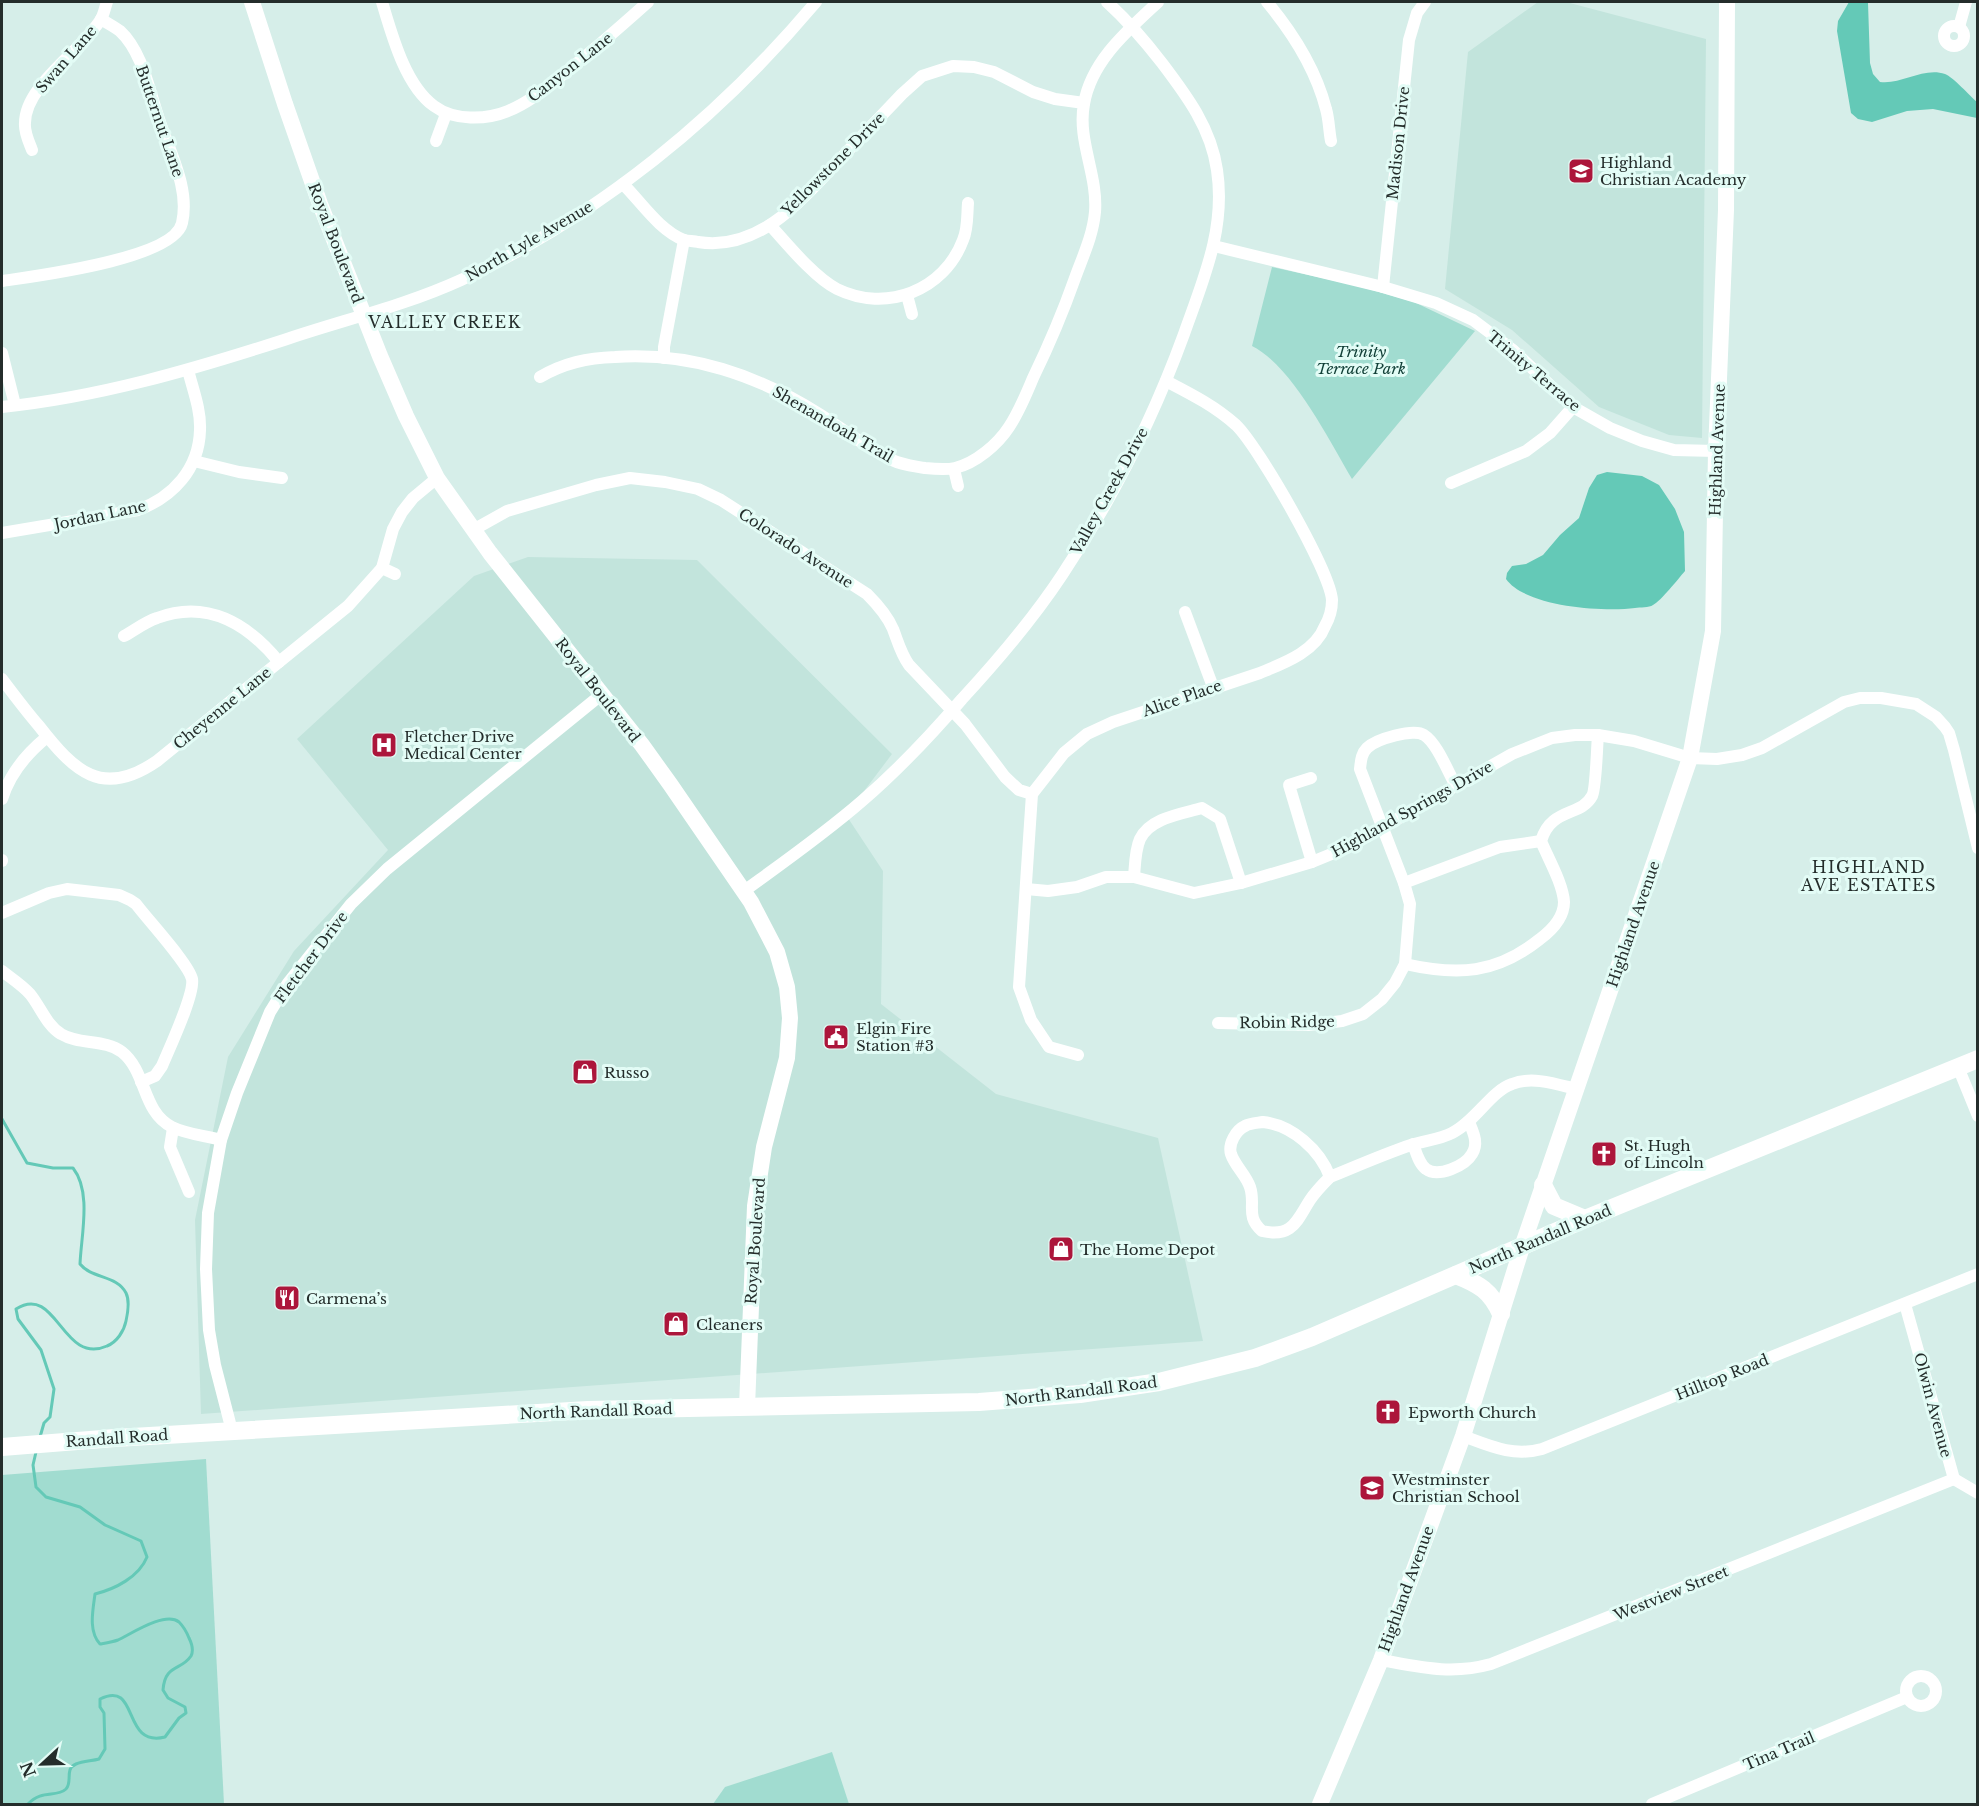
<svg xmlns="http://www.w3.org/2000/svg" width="1979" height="1806" font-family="'Libre Baskerville',serif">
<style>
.built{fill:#c2e4dc}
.green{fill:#a1dcd0}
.water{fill:#64c9b7}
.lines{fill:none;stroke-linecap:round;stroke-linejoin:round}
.stream{stroke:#64c9b7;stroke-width:3}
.street{stroke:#fff;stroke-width:12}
.secondary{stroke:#fff;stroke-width:16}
.primary{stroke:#fff;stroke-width:18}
.labels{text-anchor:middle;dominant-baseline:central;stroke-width:6;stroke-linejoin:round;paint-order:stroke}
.street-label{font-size:15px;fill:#242d2b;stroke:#e3fcf6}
.poi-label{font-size:15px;fill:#242d2b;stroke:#e3fcf6;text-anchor:start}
.park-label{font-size:15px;font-style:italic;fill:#124038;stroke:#e3fcf6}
.neighbourhood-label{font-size:16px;letter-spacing:1.5px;fill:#242d2b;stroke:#e3fcf6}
</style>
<rect width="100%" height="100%" fill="#d6eee9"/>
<g class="built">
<path d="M1538,2H1566L1706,39L1702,438L1669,435L1599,407L1512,330L1445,289L1468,52Z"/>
<path d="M528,557L697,560L892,754L846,815L883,871L881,1004L996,1094L1158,1138L1203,1341L201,1414L195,1220L228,1057L294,951L388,850L297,739L474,576Z"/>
</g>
<g class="green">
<path d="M1272,267L1354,285L1414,302L1475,331L1352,479C1329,440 1292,366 1252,346Z"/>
<path d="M206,1459L224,1804H2V1475Z"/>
<path d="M832,1752L849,1804H713L725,1787Z"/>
</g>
<g class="water">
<path d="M1849,2L1868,3L1870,63L1873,74L1880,82C1901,85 1923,67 1945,74C1953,77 1970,96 1977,102V118L1933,109L1907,111L1872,122L1858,119L1851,113L1837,31L1838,21Z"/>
<path d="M1607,472L1642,476L1659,485L1675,509L1684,532L1685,571C1678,579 1661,601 1653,605C1649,608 1640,607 1635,608C1603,612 1526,607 1506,579L1507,573L1512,566L1526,564L1543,555L1560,535L1579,518L1589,488L1597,475Z"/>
</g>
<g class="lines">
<g class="stream">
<path d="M2,1119L27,1163L53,1168H73C92,1192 81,1236 80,1264C92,1279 117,1275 126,1293C130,1301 128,1312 126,1321C124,1331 117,1342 107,1346C62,1366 57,1283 16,1309L18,1319L41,1350L54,1389L50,1417L44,1423L40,1437"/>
<path d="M28,1804C42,1789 56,1798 66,1789C73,1782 64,1769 76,1764C83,1761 92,1761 99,1759L105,1749L104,1713L100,1707V1699C140,1679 121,1748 165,1737L179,1718L186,1713L185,1707L168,1698L163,1690C165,1664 181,1671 191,1656C194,1650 192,1644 189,1638C187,1633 183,1626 179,1622C165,1611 131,1634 118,1640C113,1642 106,1643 100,1644C88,1631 93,1610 95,1594C115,1589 139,1577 147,1557L141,1541L105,1525L80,1507L46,1497L36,1487L33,1465L36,1452"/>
</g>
<g class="street">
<path d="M382,2C392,35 405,85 434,106C454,121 486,120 508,111C528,103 545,89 561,76C592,52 620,27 648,2"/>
<path d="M1267,2C1292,32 1316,70 1326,109C1329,119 1329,131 1331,141"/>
<circle cx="1954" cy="36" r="10"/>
<path d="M1959,27L1966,2"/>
<path d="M436,141L446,114"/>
<path d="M32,150C29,142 24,132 25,123C25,85 82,51 101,19C104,14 105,7 107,2"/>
<path d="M623,184C642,203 659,230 684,240C688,241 694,241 698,242C760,252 804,198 842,157C862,136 882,115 902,94L922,76L953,66L974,67L994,72L1033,92L1055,99L1084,103"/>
<path d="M770,225C787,244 815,278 837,289C886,313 944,291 963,240C968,229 967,215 968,203"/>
<path d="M1214,246L1383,287L1436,303L1473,320L1513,350L1573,407L1610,428L1642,441L1674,450L1716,451"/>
<path d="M2,281C35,276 174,259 182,223C190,189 170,153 160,122C150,94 143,52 120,31C115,27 107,23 101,19"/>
<path d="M1383,287L1409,40L1417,13L1425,2"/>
<path d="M907,295L912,314"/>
<path d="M2,353L15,405"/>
<path d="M664,358V347L684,240"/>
<path d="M540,377C564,363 587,358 615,357C691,352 757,375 821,415C844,430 867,448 892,460C902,465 914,466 925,468C935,469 946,470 955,468C976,463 998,444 1009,427C1019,412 1026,395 1033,378C1049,345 1063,312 1075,278C1083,256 1093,235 1095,212C1098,175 1077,140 1084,104C1091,61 1128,30 1158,2"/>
<path d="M2,407C99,397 191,370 284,340C343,320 404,306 461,280C599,216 719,117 816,2"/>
<path d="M194,461L239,472L282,478"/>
<path d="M954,469L958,486"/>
<path d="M1451,483L1526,451L1550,433L1573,407"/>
<path d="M473,530L507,511L596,485L630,478L665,482L698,489L721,500L867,594C878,605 887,615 893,629C898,642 901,654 909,665L965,724L1005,777L1019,790L1032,794"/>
<path d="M2,533L138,510C173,497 199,469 200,430C201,410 193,390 188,370"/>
<path d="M382,568L395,574"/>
<path d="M1185,612L1213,687"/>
<path d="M124,636C135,630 145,622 157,618C207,599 248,624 279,662"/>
<path d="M2,679C14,695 26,711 39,726C74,771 102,799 157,761L348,606L382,568L393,529L402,512L413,498L437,478"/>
<path d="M1311,778L1289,785L1312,862"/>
<path d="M2,799C10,773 26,754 47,737"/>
<path d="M2,860V861"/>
<path d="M1134,877C1135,866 1135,850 1140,839C1150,818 1181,814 1202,808L1220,819L1241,883"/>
<path d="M1404,883L1500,847L1541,841"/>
<path d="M1026,889L1048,891L1077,887L1106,877H1134L1194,893L1241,883L1312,862L1346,848L1512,754L1552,738L1575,735H1598L1634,741L1690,758L1717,759L1742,755L1762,748L1844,702L1860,698H1881L1916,704L1936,717L1945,727L1949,733L1954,750L1978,848"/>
<path d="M744,891C784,862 824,834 862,801C898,770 931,735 962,699C998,660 1033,619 1062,575C1112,500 1153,419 1184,334C1203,280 1226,229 1217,170C1211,128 1187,96 1162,63C1145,41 1128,21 1107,2"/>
<path d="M2,913L49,893L67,889L119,895L130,900L136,904C147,919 189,964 192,979C195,994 169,1049 162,1066L155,1076L141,1082"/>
<path d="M1405,964C1458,976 1496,974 1540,939C1552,930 1564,918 1564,902C1563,884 1548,858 1541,841C1551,807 1581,817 1592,796C1596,790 1597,745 1598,735"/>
<path d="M2,971C11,978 22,985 30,994C40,1006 47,1026 61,1034C79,1045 105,1039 122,1052C147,1072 142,1112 172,1127C186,1134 206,1136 221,1140"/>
<path d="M1218,1023L1309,1025L1342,1021L1363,1014L1382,999L1395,983L1405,964L1410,904L1404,883L1360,769C1361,761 1361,754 1367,748C1376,739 1414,728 1424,735C1437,743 1448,772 1456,786"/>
<path d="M1078,1055L1049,1047L1031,1020L1019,987L1032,794L1064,753L1087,734L1113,722L1260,673C1284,663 1315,652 1325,626C1329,619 1332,608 1332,600C1330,571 1258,446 1236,425C1215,406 1191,394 1166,381"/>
<path d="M1958,1067L1978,1116"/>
<path d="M1263,1122C1292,1125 1320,1150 1330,1177C1323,1184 1316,1191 1310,1200C1297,1220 1293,1238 1262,1231C1245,1216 1256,1205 1250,1187C1246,1175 1235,1166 1231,1154C1228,1144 1236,1130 1245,1126C1250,1123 1257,1123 1263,1122Z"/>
<path d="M173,1128L170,1147L189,1192"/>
<path d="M1413,1144C1416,1152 1419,1164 1426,1169C1438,1178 1465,1166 1472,1154C1479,1143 1473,1132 1469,1122"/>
<path d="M1330,1177C1357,1166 1384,1154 1411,1145C1425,1140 1439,1140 1452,1133C1475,1122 1491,1091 1512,1084C1532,1076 1556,1084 1576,1089"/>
<path d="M1905,1304L1954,1479L1978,1493"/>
<path d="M232,1431L215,1365L209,1330L206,1269L208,1213L221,1140L237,1093L270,1012L288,983L351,904L387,869L602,694"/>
<path d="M1463,1436C1490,1446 1513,1457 1542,1449L1978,1274"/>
<path d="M1381,1660C1420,1667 1451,1675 1491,1664L1954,1479"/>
<circle cx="1921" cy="1691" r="15"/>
<path d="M1652,1804L1907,1697"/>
</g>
<g class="secondary">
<path d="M252,2L285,104L320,204L380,356L406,416L437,478L490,553L642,745L670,784L751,902L777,952L787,987L790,1018L787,1058L764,1147L755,1206L747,1407"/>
<path d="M1320,1804L1381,1660L1463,1436L1522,1247L1690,758L1713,631L1716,451L1726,210L1727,2"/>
</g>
<g class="primary">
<path d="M1543,1185L1554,1206L1585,1219"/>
<path d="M1456,1275C1479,1284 1491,1291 1501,1314"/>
<path d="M2,1447L115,1438L588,1410L979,1402L1080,1394L1159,1382L1255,1358L1312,1337L1585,1219L1978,1059"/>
</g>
</g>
<defs>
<g id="school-square" transform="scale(1.35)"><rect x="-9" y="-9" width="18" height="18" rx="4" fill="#ac163b" stroke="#e3fcf6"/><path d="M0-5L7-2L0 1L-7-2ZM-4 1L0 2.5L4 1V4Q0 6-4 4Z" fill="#fff"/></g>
<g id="hospital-square" transform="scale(1.35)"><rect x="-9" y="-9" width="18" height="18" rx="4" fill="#ac163b" stroke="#e3fcf6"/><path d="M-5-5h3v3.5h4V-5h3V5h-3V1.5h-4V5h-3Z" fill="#fff"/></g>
<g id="civic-square" transform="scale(1.35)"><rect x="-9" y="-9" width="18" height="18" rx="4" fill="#ac163b" stroke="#e3fcf6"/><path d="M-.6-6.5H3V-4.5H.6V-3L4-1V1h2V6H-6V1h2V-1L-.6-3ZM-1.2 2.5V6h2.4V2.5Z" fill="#fff"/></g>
<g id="shop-square" transform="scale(1.35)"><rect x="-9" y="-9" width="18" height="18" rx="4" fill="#ac163b" stroke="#e3fcf6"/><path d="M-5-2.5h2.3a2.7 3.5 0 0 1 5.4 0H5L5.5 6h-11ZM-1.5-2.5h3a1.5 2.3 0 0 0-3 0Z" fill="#fff"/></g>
<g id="church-square" transform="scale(1.35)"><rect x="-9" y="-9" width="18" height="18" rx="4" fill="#ac163b" stroke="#e3fcf6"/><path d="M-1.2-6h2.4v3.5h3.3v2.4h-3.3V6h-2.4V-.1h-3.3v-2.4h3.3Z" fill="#fff"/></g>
<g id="restaurant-square" transform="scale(1.35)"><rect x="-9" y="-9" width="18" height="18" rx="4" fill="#ac163b" stroke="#e3fcf6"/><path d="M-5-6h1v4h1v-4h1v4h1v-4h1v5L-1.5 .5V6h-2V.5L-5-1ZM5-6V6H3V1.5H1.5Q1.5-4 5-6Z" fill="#fff"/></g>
</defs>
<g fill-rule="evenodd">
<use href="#school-square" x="1581" y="171"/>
<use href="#hospital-square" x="384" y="745"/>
<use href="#civic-square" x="836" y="1037"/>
<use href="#shop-square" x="585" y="1072"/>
<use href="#church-square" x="1604" y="1154"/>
<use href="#shop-square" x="1061" y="1249"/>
<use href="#restaurant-square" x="287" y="1298"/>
<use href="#shop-square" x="676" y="1324"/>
<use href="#church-square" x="1388" y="1412"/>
<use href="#school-square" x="1372" y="1488"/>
</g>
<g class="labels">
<g class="street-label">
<text transform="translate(66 59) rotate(-49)">Swan Lane</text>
<text transform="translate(570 67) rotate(-38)">Canyon Lane</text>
<text transform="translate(160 121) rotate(71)">Butternut Lane</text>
<text transform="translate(1398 143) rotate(-84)">Madison Drive</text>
<text transform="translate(833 164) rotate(-45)">Yellowstone Drive</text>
<text transform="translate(529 241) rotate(-30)">North Lyle Avenue</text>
<text transform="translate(336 243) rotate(69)">Royal Boulevard</text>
<text transform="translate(1534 371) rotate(40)">Trinity Terrace</text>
<text transform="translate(833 424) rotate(30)">Shenandoah Trail</text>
<text transform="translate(1717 450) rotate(-88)">Highland Avenue</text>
<text transform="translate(1109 491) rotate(-61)">Valley Creek Drive</text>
<text transform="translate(100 515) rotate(-12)">Jordan Lane</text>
<text transform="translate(796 548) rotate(33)">Colorado Avenue</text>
<text transform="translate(598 690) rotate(52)">Royal Boulevard</text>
<text transform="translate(1182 698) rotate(-19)">Alice Place</text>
<text transform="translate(222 708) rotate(-39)">Cheyenne Lane</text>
<text transform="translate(1412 809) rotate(-29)">Highland Springs Drive</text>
<text transform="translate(1633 924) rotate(-71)">Highland Avenue</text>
<text transform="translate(311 957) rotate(-53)">Fletcher Drive</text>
<text transform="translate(1287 1022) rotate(-1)">Robin Ridge</text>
<text transform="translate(1540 1239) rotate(-23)">North Randall Road</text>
<text transform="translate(755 1241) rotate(-86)">Royal Boulevard</text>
<text transform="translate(1722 1377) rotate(-22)">Hilltop Road</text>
<text transform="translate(1081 1391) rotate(-7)">North Randall Road</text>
<text transform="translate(1933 1405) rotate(75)">Olwin Avenue</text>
<text transform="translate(596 1411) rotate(-2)">North Randall Road</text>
<text transform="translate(117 1438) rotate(-4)">Randall Road</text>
<text transform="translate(1406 1589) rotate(-70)">Highland Avenue</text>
<text transform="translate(1671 1593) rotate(-22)">Westview Street</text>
<text transform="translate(1779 1751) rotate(-23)">Tina Trail</text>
</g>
<g class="poi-label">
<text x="1600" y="162">Highland<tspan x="1600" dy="17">Christian Academy</tspan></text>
<text x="404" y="736">Fletcher Drive<tspan x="404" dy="17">Medical Center</tspan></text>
<text x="856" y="1028">Elgin Fire<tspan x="856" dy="17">Station #3</tspan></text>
<text x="604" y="1072">Russo</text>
<text x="1624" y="1145">St. Hugh<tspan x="1624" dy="17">of Lincoln</tspan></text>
<text x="1080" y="1249">The Home Depot</text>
<text x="306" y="1298">Carmena’s</text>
<text x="696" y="1324">Cleaners</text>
<text x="1408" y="1412">Epworth Church</text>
<text x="1392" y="1479">Westminster<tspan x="1392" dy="17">Christian School</tspan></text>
</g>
<g class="park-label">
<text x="1361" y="351">Trinity<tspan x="1361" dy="17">Terrace Park</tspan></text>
</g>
<g class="neighbourhood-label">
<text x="445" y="322">VALLEY CREEK</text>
<text x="1869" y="867">HIGHLAND<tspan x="1869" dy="18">AVE ESTATES</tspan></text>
</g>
</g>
<rect width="1979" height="1806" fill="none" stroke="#242d2b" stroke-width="6"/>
<g transform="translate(42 1764) rotate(248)" stroke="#e3fcf6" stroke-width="4.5" paint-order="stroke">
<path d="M0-4.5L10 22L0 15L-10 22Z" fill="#242d2b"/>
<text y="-9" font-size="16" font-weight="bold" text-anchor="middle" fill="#242d2b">N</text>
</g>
</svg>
